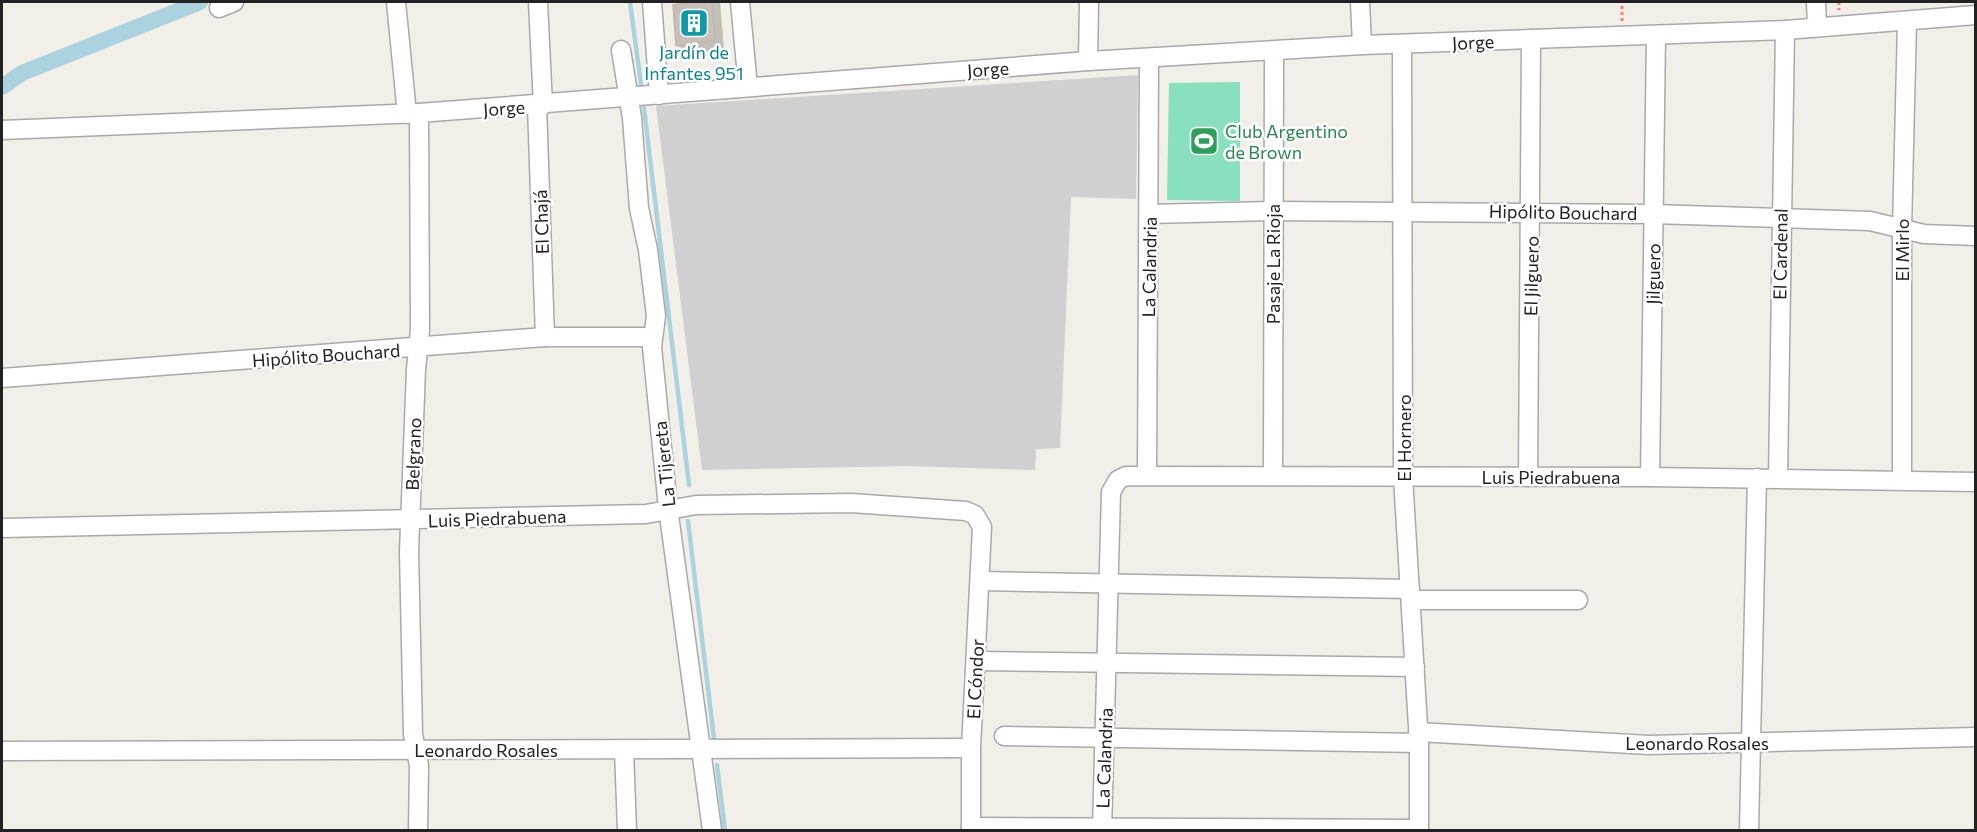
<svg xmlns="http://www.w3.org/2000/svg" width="1977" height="832" font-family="Commissioner,sans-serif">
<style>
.religious{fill:#d0d0d0}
.pitch{fill:#88e0be}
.shadow{fill:#0003}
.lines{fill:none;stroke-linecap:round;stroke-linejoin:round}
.stream{stroke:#aad3df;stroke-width:4.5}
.canal{stroke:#aad3df;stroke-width:16}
.building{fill:#c7bfb8;stroke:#c4b6ab;stroke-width:1.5}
.minor-casing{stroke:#a9a9a9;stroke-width:21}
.path{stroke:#fa8072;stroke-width:3;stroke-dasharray:3 3;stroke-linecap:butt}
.minor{stroke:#fff;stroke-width:18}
.labels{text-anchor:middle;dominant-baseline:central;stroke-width:5;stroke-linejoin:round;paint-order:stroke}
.street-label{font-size:18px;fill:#222;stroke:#fff}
.culture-label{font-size:18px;fill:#0d838f;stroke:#fff}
.leisure-label{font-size:18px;fill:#27864d;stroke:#fff;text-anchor:start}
</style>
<rect width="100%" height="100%" fill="#f2efe9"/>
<path class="religious" d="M1138,75L1136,199L1071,197L1060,448L1036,449L1035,470L908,466L702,470L656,106Z"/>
<path class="pitch" d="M1240,82V201L1167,200L1169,83Z"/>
<path class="shadow" d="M690,2H720L724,49L687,55L678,46L674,6Z"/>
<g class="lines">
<g class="stream">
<path d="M630,2L642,92"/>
<path d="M643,100L689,485"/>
<path d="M688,521L714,739"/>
<path d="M717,765L725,830"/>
</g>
<path class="canal" d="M2,87L22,73L200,2"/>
</g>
<path class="building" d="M691,2H712L715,40L676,46L673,5Z"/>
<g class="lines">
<g class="minor-casing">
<g id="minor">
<path d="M396,2L407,114"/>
<path d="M538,2L543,105"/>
<path d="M652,2L659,95"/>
<path d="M740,2L748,87"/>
<path d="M1360,2L1362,45"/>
<path d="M1816,2L1817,27"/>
<path d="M219,8L234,2"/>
<path d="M1402,45L1403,477L1419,743V830"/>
<path d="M621,50L632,118L639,208L648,250L656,316L652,347L668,508L712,830"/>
<path d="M1088,61L1089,2"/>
<path d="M537,106L545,337"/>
<path d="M2,130L419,113L1088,61L1362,45L1785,30L1976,15"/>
<path d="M1149,214L1273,211L1653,214L1870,221L1924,234L1976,236"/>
<path d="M2,378L545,337H651"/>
<path d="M1273,475L1274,52"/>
<path d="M1147,476L1149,59"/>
<path d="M1528,477L1531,39"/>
<path d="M1650,477L1656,35"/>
<path d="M1778,478L1785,30"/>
<path d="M1902,479V229L1907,22"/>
<path d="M2,528L646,514L696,505L851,503L966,511L975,515L982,527L971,748V830"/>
<path d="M980,581L1410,589"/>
<path d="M1411,600H1578"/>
<path d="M977,661L1415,667"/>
<path d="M1418,732L1649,745L1976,737"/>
<path d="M1004,736L1419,743"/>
<path d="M624,750L627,830"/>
<path d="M2,751L971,748"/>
<path d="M971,827L1419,829"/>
<path d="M418,830L419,766L413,734L409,552L416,369L420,330L419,113"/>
<path d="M1102,830L1111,492L1118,480L1126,476L1650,477L1976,482"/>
<path d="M1749,830L1757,478"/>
</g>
</g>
<g class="path">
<path d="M1839,2V10"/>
<path d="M1622,21V2"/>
</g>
<use href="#minor" class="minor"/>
</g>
<defs>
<g id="building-square" transform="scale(1.5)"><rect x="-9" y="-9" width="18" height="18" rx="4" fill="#0f9aa8" stroke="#fff"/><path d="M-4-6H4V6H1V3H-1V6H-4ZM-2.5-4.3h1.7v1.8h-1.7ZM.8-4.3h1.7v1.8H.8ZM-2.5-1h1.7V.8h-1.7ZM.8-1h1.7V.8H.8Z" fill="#fff"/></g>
<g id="stadium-square" transform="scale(1.5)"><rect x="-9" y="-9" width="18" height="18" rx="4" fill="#2e9e5b" stroke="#fff"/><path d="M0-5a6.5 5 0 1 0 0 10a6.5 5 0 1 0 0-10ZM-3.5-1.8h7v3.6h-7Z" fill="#fff"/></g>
</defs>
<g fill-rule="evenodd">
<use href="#building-square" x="694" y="23"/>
<use href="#stadium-square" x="1204" y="141"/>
</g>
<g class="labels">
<g class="street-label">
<text transform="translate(1473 42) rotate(-3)">Jorge</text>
<text transform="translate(988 69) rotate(-4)">Jorge</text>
<text transform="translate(504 108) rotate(-4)">Jorge</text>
<text transform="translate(1563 212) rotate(1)">Hipólito Bouchard</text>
<text transform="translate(541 222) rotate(-92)">El Chajá</text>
<text transform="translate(1902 250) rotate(-90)">El Mirlo</text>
<text transform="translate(1780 254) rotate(-89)">El Cardenal</text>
<text transform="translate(1273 264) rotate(-90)">Pasaje La Rioja</text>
<text transform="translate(1149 267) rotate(-89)">La Calandria</text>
<text transform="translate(1653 274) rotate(-89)">Jilguero</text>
<text transform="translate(1531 276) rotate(-89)">El Jilguero</text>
<text transform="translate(326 355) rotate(-4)">Hipólito Bouchard</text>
<text transform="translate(1404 438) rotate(-90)">El Hornero</text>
<text transform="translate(413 454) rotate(-88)">Belgrano</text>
<text transform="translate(664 464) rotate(-96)">La Tijereta</text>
<text x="1551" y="477">Luis Piedrabuena</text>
<text transform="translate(497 518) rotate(-2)">Luis Piedrabuena</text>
<text transform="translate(975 679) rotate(-87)">El Cóndor</text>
<text x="1697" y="743">Leonardo Rosales</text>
<text x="486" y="750">Leonardo Rosales</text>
<text transform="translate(1104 758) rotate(-88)">La Calandria</text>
</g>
<g class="culture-label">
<text x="694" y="52">Jardín de<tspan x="694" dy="21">Infantes 951</tspan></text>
</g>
<g class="leisure-label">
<text x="1225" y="131">Club Argentino<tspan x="1225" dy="21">de Brown</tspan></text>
</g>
</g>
<rect width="1977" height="832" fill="none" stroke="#222222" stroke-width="6"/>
</svg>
